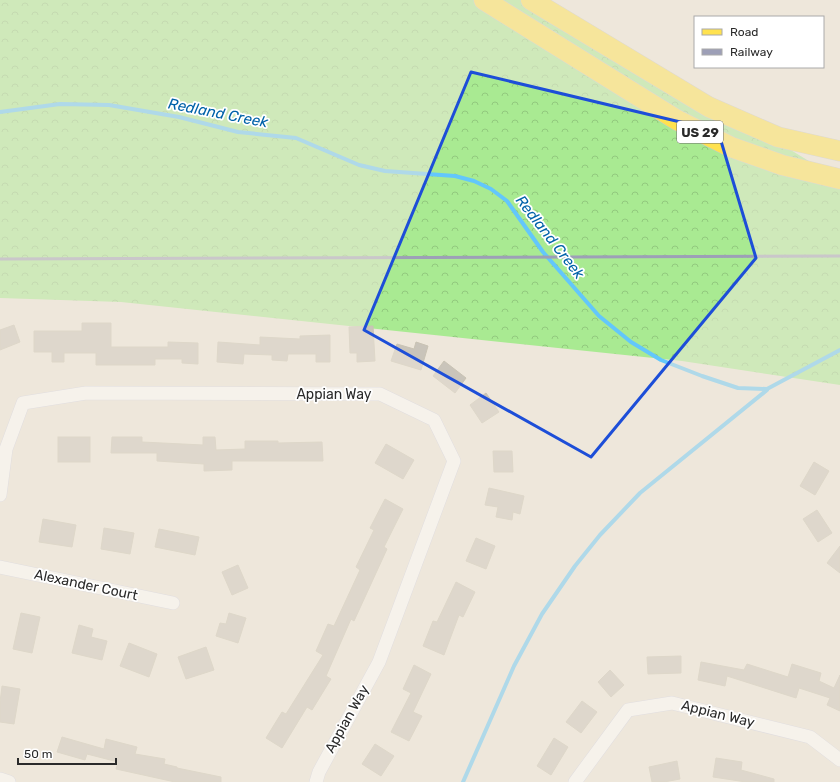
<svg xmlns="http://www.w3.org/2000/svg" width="840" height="782" font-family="Rubik,sans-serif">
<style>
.forest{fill:url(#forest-crowns)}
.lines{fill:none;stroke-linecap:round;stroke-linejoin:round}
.stream{stroke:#63c7fb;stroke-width:4}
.building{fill:#c9c4ba;stroke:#c9c3b4}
.street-casing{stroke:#d0d2e5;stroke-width:14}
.primary-casing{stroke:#c8c8c8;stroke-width:21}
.street{stroke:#fff;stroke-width:13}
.primary{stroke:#ffe24f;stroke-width:20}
.rail{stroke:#9d9fb7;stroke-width:3}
.marked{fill:none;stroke:#1d4ed8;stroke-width:3;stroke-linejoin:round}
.labels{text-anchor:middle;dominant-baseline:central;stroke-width:3.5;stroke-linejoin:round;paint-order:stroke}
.shield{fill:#fff;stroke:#6a6a6a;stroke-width:1}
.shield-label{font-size:13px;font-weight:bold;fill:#2a2a2a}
.street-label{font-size:14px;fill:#2a2a2a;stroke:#fff}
.water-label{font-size:15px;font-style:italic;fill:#0062a9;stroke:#fff}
</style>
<defs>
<pattern id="forest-crowns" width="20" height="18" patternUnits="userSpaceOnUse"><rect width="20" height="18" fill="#a9ea92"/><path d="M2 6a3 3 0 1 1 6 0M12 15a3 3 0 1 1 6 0" fill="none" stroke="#92c97e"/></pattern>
</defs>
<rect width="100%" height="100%" fill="#eee7db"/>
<path class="forest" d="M0,0H521L641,59L840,180V385L682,361L121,302L0,298Z"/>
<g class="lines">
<g class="stream">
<path d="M0,112L60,104L109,105L179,117L238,132L296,138L359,165L385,171L455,176L474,181L491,189L507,201L543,252L599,316L631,342L661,360L702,376L738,388L767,389L840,350"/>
<path d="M463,782L514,666L542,614L575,566L600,535L640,493L767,390"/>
</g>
</g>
<g class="building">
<path d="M82,323H111V347H168V342L198,343V364L182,363V359H155V365H96V353H64V362H52V352H34V331H82Z"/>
<path d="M14,325L20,342L0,350V330Z"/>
<path d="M373,326L375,361L357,362V353H350L349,327Z"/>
<path d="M330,335V362H316V354H288L287,361L272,360V355L244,354L243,364L217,362L218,342L260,345V337L300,339V336Z"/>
<path d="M416,342L428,346L421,370L391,361L397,344L414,349Z"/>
<path d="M444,361L466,378L455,393L433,376Z"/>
<path d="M486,393L499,412L482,423L470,405Z"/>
<rect x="58" y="437" width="32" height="25"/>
<path d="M112,437H142V442L203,445V437H215L216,450L245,449V441H278V443L322,442L323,461H232V470L204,471V464L157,461V453H111Z"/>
<path d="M386,444L414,460L403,479L375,463Z"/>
<path d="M493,451H512L513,472H494Z"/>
<path d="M814,462L829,471L815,495L800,486Z"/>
<path d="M489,488L524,496L520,514L513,512L512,520L496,517L498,507L485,505Z"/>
<path d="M385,499L403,509L384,547L387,549L354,621L351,619L326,676L331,679L312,710L307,707L282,748L266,738L282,712L286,714L323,655L316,651L328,624L334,626L360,570L356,567L374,530L370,528Z"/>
<path d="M817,510L832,533L818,542L803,519Z"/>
<path d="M43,519L76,525L72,547L39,542Z"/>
<path d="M104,528L134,533L130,554L101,549Z"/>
<path d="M159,529L199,537L195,555L155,547Z"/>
<path d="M476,538L495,546L486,569L466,561Z"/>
<path d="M840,546V573L827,563Z"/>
<path d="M238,565L248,588L232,595L222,572Z"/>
<path d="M456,582L475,592L463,617L459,615L444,655L423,646L433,621L437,622Z"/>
<path d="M21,613L40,617L32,653L13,649Z"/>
<path d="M229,613L246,618L238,643L216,636L220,623L226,624Z"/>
<path d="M79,625L93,629L91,637L107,641L102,660L72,653Z"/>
<path d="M129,643L157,654L149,677L120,666Z"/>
<path d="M206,647L214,670L186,679L178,657Z"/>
<path d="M681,656V673L648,674L647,657Z"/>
<path d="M701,662L744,670L747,664L788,677L792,664L821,673L819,681L834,688L840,675V711L827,705L830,698L799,688L796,698L727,676L725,686L698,680Z"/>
<path d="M414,665L431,674L413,712L422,716L409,741L391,732L411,693L403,689Z"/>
<path d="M610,670L624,685L611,697L598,682Z"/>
<path d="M2,686L20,689L14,724L0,722V702Z"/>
<path d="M582,701L597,712L581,733L566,722Z"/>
<path d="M62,737L104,749L106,739L137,747L135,754L165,759L164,764L177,767V768L221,777V782H175L116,769L118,762L87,754L85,760L57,752Z"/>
<path d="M554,738L568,747L551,775L537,766Z"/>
<path d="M375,744L394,756L381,776L362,764Z"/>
<path d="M716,758L742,762L741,770L774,779V782H746L713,777Z"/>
<path d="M677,761L680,779L664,782H652L649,767Z"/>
</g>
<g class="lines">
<g class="street-casing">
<g id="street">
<path d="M0,495L6,449L23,403L86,393L380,394L434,420L454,461L379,662L319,772L316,782"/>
<path d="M0,567L173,603"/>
<path d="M0,779L9,782"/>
<path d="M575,782L628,710L672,703L810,737L840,760"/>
</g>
</g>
<g class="primary-casing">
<g id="primary">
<path d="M484,0L677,120L731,147L782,165L840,179"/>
<path d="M531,0L709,107L778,137L840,151"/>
</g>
</g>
<use href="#street" class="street"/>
<use href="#primary" class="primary"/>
<path class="rail" d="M0,259L840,256"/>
</g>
<path d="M0 0H840V782H0ZM471,72L718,131L756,258L591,457L364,330Z" fill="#eee7db" fill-opacity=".55" fill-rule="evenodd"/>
<path class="marked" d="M471,72L718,131L756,258L591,457L364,330Z"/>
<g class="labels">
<rect class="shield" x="677" y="121" width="46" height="22" rx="3"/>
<g class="shield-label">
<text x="700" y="132">US 29</text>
</g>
<g class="street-label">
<text x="334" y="394">Appian Way</text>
<text transform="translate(86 585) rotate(12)">Alexander Court</text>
<text transform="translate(718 714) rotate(14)">Appian Way</text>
<text transform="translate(347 719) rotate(-61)">Appian Way</text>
</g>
<g class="water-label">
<text transform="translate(218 113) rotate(11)">Redland Creek</text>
<text transform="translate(550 237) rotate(52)">Redland Creek</text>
</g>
</g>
<rect x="694" y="16" width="130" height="52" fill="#ffffff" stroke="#aaaaaa"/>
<rect x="702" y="29" width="20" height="6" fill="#ffe24f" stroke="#aaaaaa"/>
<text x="730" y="36" font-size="12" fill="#2a2a2a">Road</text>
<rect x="702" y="49" width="20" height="6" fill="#9d9fb7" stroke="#aaaaaa"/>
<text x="730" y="56" font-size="12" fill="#2a2a2a">Railway</text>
<path d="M18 758v6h98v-6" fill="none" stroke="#2a2a2a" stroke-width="2"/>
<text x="24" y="758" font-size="12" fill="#2a2a2a" stroke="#ffffff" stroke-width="3" paint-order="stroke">50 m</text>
</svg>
